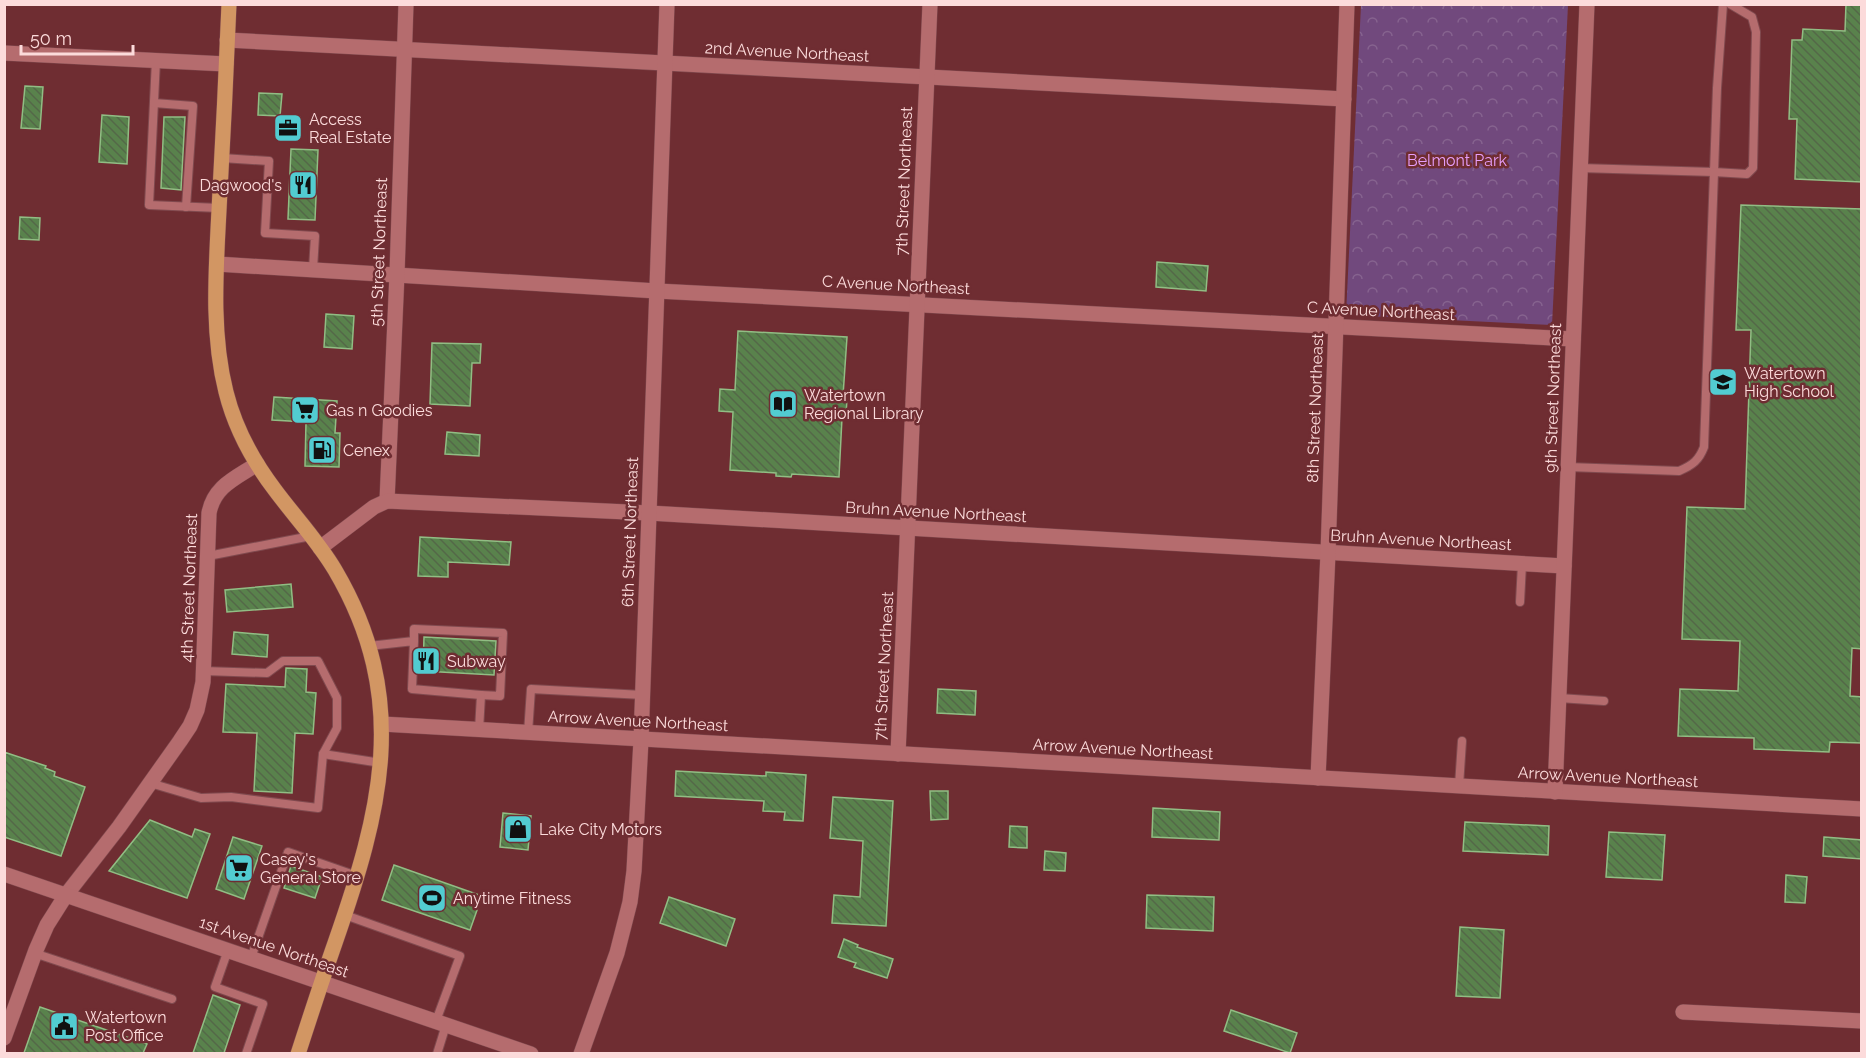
<svg xmlns="http://www.w3.org/2000/svg" width="1866" height="1058" font-family="Raleway,sans-serif">
<style>
.park{fill:url(#park-crowns)}
.building{fill:url(#building-back-hatch);stroke:#91bd84;stroke-width:1.5}
.lines{fill:none;stroke-linecap:round;stroke-linejoin:round}
.lane-casing{stroke:#804a4f;stroke-width:10}
.street-casing{stroke:#804a4f;stroke-width:16}
.secondary-casing{stroke:#804a4f;stroke-width:16}
.primary-casing{stroke:#804a4f;stroke-width:16}
.lane{stroke:#b56c6e;stroke-width:8}
.street{stroke:#b56c6e;stroke-width:15}
.secondary{stroke:#b56c6e;stroke-width:15}
.primary{stroke:#d29663;stroke-width:15}
.labels{text-anchor:middle;dominant-baseline:central;stroke-width:5;stroke-linejoin:round;paint-order:stroke}
.street-label{font-size:16px;fill:#fcdbdb;stroke:#6f2d32}
.poi-label{font-size:16px;fill:#fcdbdb;stroke:#6f2d32;text-anchor:start}
.park-label{font-size:16px;fill:#e69efb;stroke:#6f2d32}
</style>
<defs>
<pattern id="park-crowns" width="20" height="18" patternUnits="userSpaceOnUse" patternTransform="scale(1.5)"><rect width="20" height="18" fill="#71497d"/><path d="M2 6a3 3 0 1 1 6 0M12 15a3 3 0 1 1 6 0" fill="none" stroke="#86638f"/></pattern>
<pattern id="building-back-hatch" width="6" height="6" patternUnits="userSpaceOnUse" patternTransform="scale(1.5)"><rect width="6" height="6" fill="#59824c"/><path d="M-1 5l2 2M0 0l6 6M5-1l2 2" fill="none" stroke="#546848"/></pattern>
</defs>
<rect width="100%" height="100%" fill="#6f2d32"/>
<path class="park" d="M1361,5H1568L1552,325L1346,315Z"/>
<g class="building">
<path d="M1846,4H1862V182L1795,179L1797,119H1789L1792,40H1802L1803,29L1845,31Z"/>
<path d="M25,86L43,87L40,129L21,128Z"/>
<path d="M259,93L282,94L280,116L258,115Z"/>
<path d="M102,115L129,117L127,164L99,162Z"/>
<path d="M164,117H185L181,190L161,188Z"/>
<path d="M277,119L300,121L298,137L275,135Z"/>
<path d="M291,149L318,150L315,220L288,219Z"/>
<path d="M1741,205L1862,209V649L1852,648L1850,696L1862,697V743L1830,742L1829,752L1754,749V738L1678,736L1680,689L1738,691L1740,641L1682,639L1687,507L1745,509L1751,330H1736Z"/>
<path d="M20,217L40,218L39,240L19,239Z"/>
<path d="M1157,262L1208,266L1206,291L1156,287Z"/>
<path d="M326,314L354,316L352,349L324,347Z"/>
<path d="M738,331L847,337L843,396H847L846,418H842L839,477L792,474L791,477L776,476V473L730,470L733,412L719,411L720,389L735,390Z"/>
<path d="M432,343L481,344L480,363H472L470,406L430,404Z"/>
<path d="M274,397L337,401L335,433H340L339,467L305,466L306,422L272,420Z"/>
<path d="M447,432L480,435L479,456L445,454Z"/>
<path d="M420,537L511,542L509,565L448,562V577L418,576Z"/>
<path d="M291,584L293,607L227,612L225,590Z"/>
<path d="M234,632L268,635L267,657L232,654Z"/>
<path d="M424,637L496,641L494,675L423,671Z"/>
<path d="M286,668L307,669L306,692L316,693L313,734L295,733L292,793L254,791L257,733L223,732L226,684L285,687Z"/>
<path d="M938,689L976,691L975,715L937,713Z"/>
<path d="M4,752L46,766L45,768L55,772L54,776L85,787L61,856L4,837Z"/>
<path d="M676,771L766,776V772L806,775L803,821L784,820L785,812L763,811L764,801L675,796Z"/>
<path d="M930,791H948V819L931,820Z"/>
<path d="M833,797L893,801L886,926L832,923L834,895L860,897L863,841L830,838Z"/>
<path d="M1153,808L1220,812L1219,840L1152,837Z"/>
<path d="M503,813L531,816L528,850L500,847Z"/>
<path d="M150,820L192,837L195,829L210,834L187,898L109,871Z"/>
<path d="M1465,822L1549,826L1548,855L1463,851Z"/>
<path d="M1010,826L1027,827V848L1009,847Z"/>
<path d="M1609,832L1665,835L1662,880L1606,877Z"/>
<path d="M233,837L262,846L244,899L216,889Z"/>
<path d="M1824,837L1862,840V859L1823,856Z"/>
<path d="M1045,851L1066,853L1065,871L1044,870Z"/>
<path d="M394,865L482,896L470,930L382,900Z"/>
<path d="M291,866L322,877L315,898L284,888Z"/>
<path d="M1786,875L1807,877L1805,903L1785,902Z"/>
<path d="M1147,895L1214,897L1213,931L1146,928Z"/>
<path d="M669,897L735,919L726,946L660,923Z"/>
<path d="M1460,927L1504,930L1500,998L1456,996Z"/>
<path d="M844,939L858,945L857,947L893,959L887,978L854,967L856,963L838,957Z"/>
<path d="M213,995L240,1005L224,1053H193Z"/>
<path d="M40,1007L147,1044L143,1053H24Z"/>
<path d="M1231,1010L1297,1033L1290,1053L1224,1031Z"/>
</g>
<g class="lines">
<g class="lane-casing">
<g id="lane">
<path d="M156,60L149,205L219,208"/>
<path d="M154,103L193,106L186,207"/>
<path d="M222,158L269,161L265,233L315,236L313,269"/>
<path d="M1580,168L1714,172L1717,88L1723,4"/>
<path d="M1568,467L1679,471C1693,465 1699,460 1704,447L1714,172L1747,174L1753,168L1756,32L1752,17L1730,4"/>
<path d="M208,556L311,536"/>
<path d="M1520,602L1522,564"/>
<path d="M414,641V629L503,633L500,696L481,695"/>
<path d="M369,646L414,641L412,689L481,695L479,730"/>
<path d="M1559,698L1604,701"/>
<path d="M528,733L531,689L643,695"/>
<path d="M323,754L381,763"/>
<path d="M150,783L201,798L231,797L318,808L323,754L337,728V698L318,661H283L267,673L204,671"/>
<path d="M1459,786L1462,741"/>
<path d="M345,915L460,956L436,1021"/>
<path d="M228,950L215,987L263,1004L246,1054"/>
<path d="M34,953L172,999"/>
<path d="M251,958L288,852L357,876"/>
<path d="M437,1054L446,1025"/>
</g>
</g>
<g class="street-casing">
<g id="street">
<path d="M227,40L1344,99"/>
<path d="M4,53L226,64"/>
<path d="M217,264L657,291L1573,339"/>
<path d="M387,501L397,274L406,4"/>
<path d="M320,548L374,507L387,501L649,513L1564,566"/>
<path d="M898,754L930,4"/>
<path d="M1318,778L1328,553L1347,4"/>
<path d="M1683,1012L1862,1021"/>
<path d="M4,1038L36,950L47,925L66,895L119,827L180,741L190,726L197,710L203,682L209,513C214,486 236,478 257,464"/>
<path d="M581,1054L617,953L630,902L634,871L641,740L667,4"/>
</g>
</g>
<g class="secondary-casing">
<g id="secondary">
<path d="M382,724L1862,809"/>
<path d="M1555,792L1587,4"/>
<path d="M4,874L531,1054"/>
</g>
</g>
<g class="primary-casing">
<path id="primary" d="M229,4C226,73 223,141 219,210C216,270 211,333 226,392C235,428 253,461 275,490C295,517 318,541 335,570C411,699 381,811 335,943C322,980 310,1017 298,1054"/>
</g>
<use href="#lane" class="lane"/>
<use href="#street" class="street"/>
<use href="#secondary" class="secondary"/>
<use href="#primary" class="primary"/>
</g>
<defs>
<g id="office-square" transform="scale(1.5)"><rect x="-9" y="-9" width="18" height="18" rx="4" fill="#52ccd1" stroke="#6f2d32"/><path d="M-6-3h4V-5.5h4V-3h4V5H-6ZM-1-4.5V-3h2v-1.5ZM-6 0V1H6V0Z" fill="#111"/></g>
<g id="restaurant-square" transform="scale(1.5)"><rect x="-9" y="-9" width="18" height="18" rx="4" fill="#52ccd1" stroke="#6f2d32"/><path d="M-5-6h1v4h1v-4h1v4h1v-4h1v5L-1.5 .5V6h-2V.5L-5-1ZM5-6V6H3V1.5H1.5Q1.5-4 5-6Z" fill="#111"/></g>
<g id="school-square" transform="scale(1.5)"><rect x="-9" y="-9" width="18" height="18" rx="4" fill="#52ccd1" stroke="#6f2d32"/><path d="M0-5L7-2L0 1L-7-2ZM-4 1L0 2.5L4 1V4Q0 6-4 4Z" fill="#111"/></g>
<g id="library-square" transform="scale(1.5)"><rect x="-9" y="-9" width="18" height="18" rx="4" fill="#52ccd1" stroke="#6f2d32"/><path d="M-6-4Q-3-5.5-.7-3.5V5Q-3 3-6 4ZM6-4Q3-5.5 .7-3.5V5Q3 3 6 4Z" fill="#111"/></g>
<g id="supermarket-square" transform="scale(1.5)"><rect x="-9" y="-9" width="18" height="18" rx="4" fill="#52ccd1" stroke="#6f2d32"/><path d="M-6-5.5h2.5l.6 2H6L4.5 2H-2.5L-4.4-4H-6ZM-1.5 3.2a1.3 1.3 0 1 0 .1 0ZM3 3.2a1.3 1.3 0 1 0 .1 0Z" fill="#111"/></g>
<g id="fuel-square" transform="scale(1.5)"><rect x="-9" y="-9" width="18" height="18" rx="4" fill="#52ccd1" stroke="#6f2d32"/><path d="M-5.5-6h7V0h2V4h1.3V-2.5L3-4.5l.8-.8L6-3V5H2.5V1h-1V6h-7ZM-4.2-4.7v3.2H.2V-4.7Z" fill="#111"/></g>
<g id="shop-square" transform="scale(1.5)"><rect x="-9" y="-9" width="18" height="18" rx="4" fill="#52ccd1" stroke="#6f2d32"/><path d="M-5-2.5h2.3a2.7 3.5 0 0 1 5.4 0H5L5.5 6h-11ZM-1.5-2.5h3a1.5 2.3 0 0 0-3 0Z" fill="#111"/></g>
<g id="stadium-square" transform="scale(1.5)"><rect x="-9" y="-9" width="18" height="18" rx="4" fill="#52ccd1" stroke="#6f2d32"/><path d="M0-5a6.5 5 0 1 0 0 10a6.5 5 0 1 0 0-10ZM-3.5-1.8h7v3.6h-7Z" fill="#111"/></g>
<g id="civic-square" transform="scale(1.5)"><rect x="-9" y="-9" width="18" height="18" rx="4" fill="#52ccd1" stroke="#6f2d32"/><path d="M-.6-6.5H3V-4.5H.6V-3L4-1V1h2V6H-6V1h2V-1L-.6-3ZM-1.2 2.5V6h2.4V2.5Z" fill="#111"/></g>
</defs>
<g fill-rule="evenodd">
<use href="#office-square" x="288" y="128"/>
<use href="#restaurant-square" x="303" y="185"/>
<use href="#school-square" x="1723" y="382"/>
<use href="#library-square" x="783" y="404"/>
<use href="#supermarket-square" x="305" y="410"/>
<use href="#fuel-square" x="322" y="450"/>
<use href="#restaurant-square" x="426" y="661"/>
<use href="#shop-square" x="518" y="829"/>
<use href="#supermarket-square" x="239" y="868"/>
<use href="#stadium-square" x="432" y="898"/>
<use href="#civic-square" x="64" y="1026"/>
</g>
<g class="labels">
<g class="street-label">
<text transform="translate(787 52) rotate(3)">2nd Avenue Northeast</text>
<text transform="translate(904 181) rotate(-88)">7th Street Northeast</text>
<text transform="translate(379 252) rotate(-88)">5th Street Northeast</text>
<text transform="translate(896 285) rotate(3)">C Avenue Northeast</text>
<text transform="translate(1381 311) rotate(3)">C Avenue Northeast</text>
<text transform="translate(1553 398) rotate(-88)">9th Street Northeast</text>
<text transform="translate(1315 408) rotate(-88)">8th Street Northeast</text>
<text transform="translate(936 512) rotate(3)">Bruhn Avenue Northeast</text>
<text transform="translate(630 532) rotate(-88)">6th Street Northeast</text>
<text transform="translate(1421 540) rotate(3)">Bruhn Avenue Northeast</text>
<text transform="translate(189 588) rotate(-88)">4th Street Northeast</text>
<text transform="translate(884 666) rotate(-87)">7th Street Northeast</text>
<text transform="translate(638 721) rotate(3)">Arrow Avenue Northeast</text>
<text transform="translate(1123 749) rotate(3)">Arrow Avenue Northeast</text>
<text transform="translate(1608 777) rotate(3)">Arrow Avenue Northeast</text>
<text transform="translate(274 947) rotate(19)">1st Avenue Northeast</text>
</g>
<g class="poi-label">
<text x="309" y="119">Access<tspan x="309" dy="18">Real Estate</tspan></text>
<text x="282" y="185" text-anchor="end">Dagwood's</text>
<text x="1744" y="373">Watertown<tspan x="1744" dy="18">High School</tspan></text>
<text x="804" y="395">Watertown<tspan x="804" dy="18">Regional Library</tspan></text>
<text x="326" y="410">Gas n Goodies</text>
<text x="343" y="450">Cenex</text>
<text x="447" y="661">Subway</text>
<text x="539" y="829">Lake City Motors</text>
<text x="260" y="859">Casey's<tspan x="260" dy="18">General Store</tspan></text>
<text x="453" y="898">Anytime Fitness</text>
<text x="85" y="1017">Watertown<tspan x="85" dy="18">Post Office</tspan></text>
</g>
<g class="park-label">
<text x="1457" y="160">Belmont Park</text>
</g>
</g>
<rect width="1866" height="1058" fill="none" stroke="#fcdbdb" stroke-width="12"/>
<path d="M21 45v9h112v-9" fill="none" stroke="#fcdbdb" stroke-width="3"/>
<text x="30" y="45" font-size="18" fill="#fcdbdb" stroke="#6f2d32" stroke-width="4.5" paint-order="stroke">50 m</text>
</svg>
